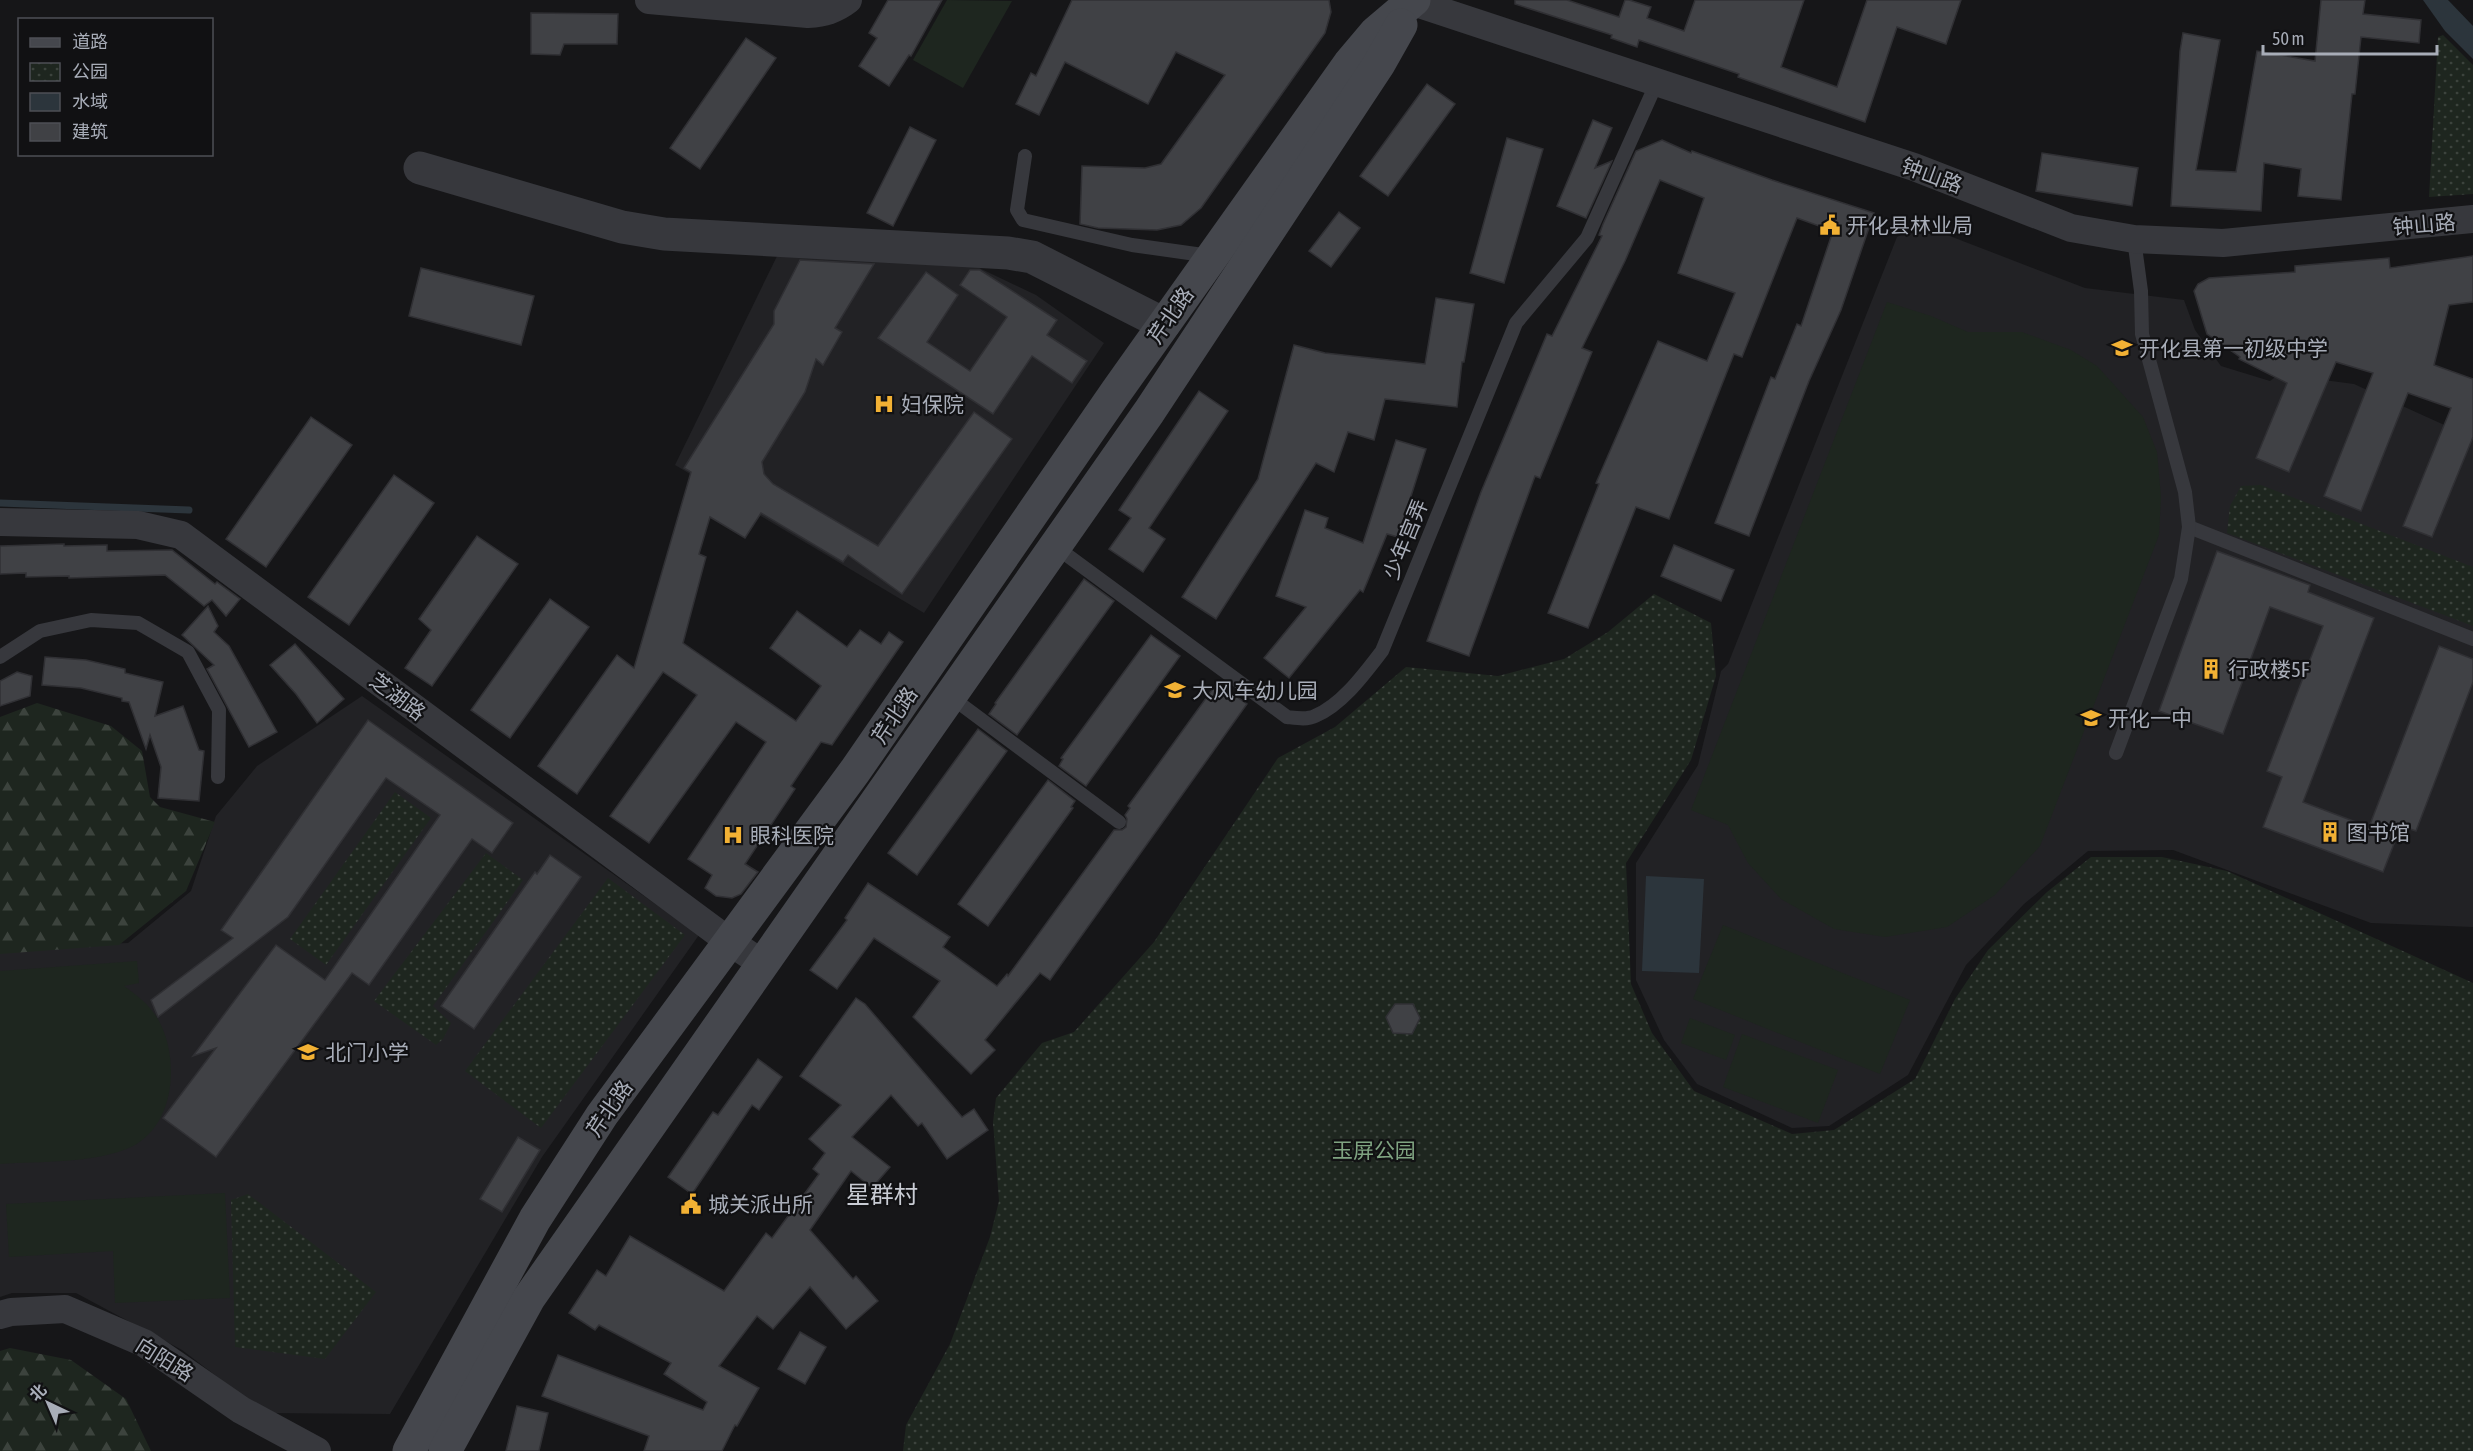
<svg xmlns="http://www.w3.org/2000/svg" width="2473" height="1451" font-family="'Asap Condensed','Noto Sans SC',sans-serif">
<style>
.built{fill:#222225}
.forest{fill:url(#forest-firs)}
.park{fill:url(#park-dots)}
.garden{fill:#1e261f}
.water{fill:#2c353c}
.lines{fill:none;stroke-linecap:round;stroke-linejoin:round}
.stream{stroke:#2c353c;stroke-width:7}
.building{fill:#404145;stroke:#303034;stroke-width:1.5}
.service{stroke:#37383d;stroke-width:14}
.minor{stroke:#37383d;stroke-width:28}
.tertiary{stroke:#37383d;stroke-width:33}
.secondary{stroke:#45474d;stroke-width:33}
.labels{text-anchor:middle;dominant-baseline:central;stroke-width:4.5;stroke-linejoin:round;paint-order:stroke}
.street-label{font-size:21px;fill:#a8adb8;stroke:#111113}
.poi-label{font-size:21px;fill:#a8adb8;stroke:#111113;text-anchor:start}
.park-label{font-size:21px;fill:#7fa381;stroke:#111113}
.quarter-label{font-size:24px;fill:#c9ccd4;stroke:#111113}
</style>
<defs>
<pattern id="forest-firs" width="22" height="20" patternUnits="userSpaceOnUse" patternTransform="scale(1.5)"><rect width="22" height="20" fill="#1e261f"/><path d="M5 1l3.5 6h-7zM16 11l3.5 6h-7z" fill="#3c433d"/></pattern>
<pattern id="park-dots" width="8" height="8" patternUnits="userSpaceOnUse" patternTransform="scale(1.5)"><rect width="8" height="8" fill="#1e261f"/><path d="M2 2h.1M6 6h.1" fill="none" stroke="#3c433d" stroke-width="1.8" stroke-linecap="round"/></pattern>
</defs>
<rect width="100%" height="100%" fill="#161618"/>
<g class="built">
<path d="M1921,225L2085,288L2184,300L2195,330L2221,366L2270,381L2279,374L2354,384L2473,438V927L2371,923L2173,850L2088,851L2024,904L1966,965L1908,1075L1829,1126L1792,1128L1697,1084L1664,1040L1636,980V863L1698,765L1721,671L1728,664L1897,237Z"/>
<path d="M780,250L973,265L1036,295L1104,343L924,613L675,465Z"/>
<path d="M362,696L699,935L542,1157L390,1414L265,1413L182,1350L76,1293H12L0,1297V948L128,943L191,891L216,816L257,766Z"/>
</g>
<g class="forest">
<path d="M37,703L111,726L142,751L150,797L160,807L215,822L186,891L119,945L0,954V717Z"/>
<path d="M10,1348L71,1360L126,1399L151,1451H0V1351Z"/>
</g>
<g class="park">
<path d="M2443,35L2473,65V194L2429,197L2438,37Z"/>
<path d="M2261,485L2473,567V626L2227,533L2230,506L2241,486Z"/>
<path d="M1654,594L1711,623L1716,676L1691,760L1626,863L1631,984L1652,1033L1694,1091L1792,1134L1834,1130L1915,1079L1955,999L1988,950L2047,892L2091,857H2162L2227,871L2473,983V1451H903L906,1425L950,1344L990,1237L999,1201L993,1122L996,1098L1042,1043L1074,1032L1154,942L1278,758L1335,727L1406,667L1498,676L1564,659L1608,632Z"/>
<path d="M395,792L431,818L326,965L290,939Z"/>
<path d="M486,853L523,880L433,1006L451,1023L443,1039L436,1045L374,1001Z"/>
<path d="M608,878L685,935L541,1128L465,1071Z"/>
<path d="M248,1194L376,1292L325,1359L235,1347L231,1200Z"/>
</g>
<g class="garden">
<path d="M947,0L1012,1L963,88L913,60Z"/>
<path d="M1887,302L1931,316L1968,332H2022L2071,350L2097,366L2143,417L2157,452L2161,497L2159,535L2040,846L1995,895L1947,927L1885,937L1834,929L1781,899L1748,863L1728,825L1691,810Z"/>
<path d="M1723,925L1910,1000L1880,1074L1693,999Z"/>
<path d="M137,961L139,983L124,986C138,996 150,1005 159,1021C180,1060 175,1126 131,1147C94,1164 40,1161 0,1164V971Z"/>
<path d="M1690,1018L1735,1035L1726,1060L1681,1043Z"/>
<path d="M1742,1034L1838,1070L1818,1123L1723,1087Z"/>
<path d="M225,1193L230,1298L115,1303L113,1251L9,1257L6,1204Z"/>
</g>
<g class="water">
<path d="M2423,0H2448L2473,26V59L2445,31Z"/>
<path d="M1646,876L1704,879L1699,973L1642,971Z"/>
</g>
<g class="lines">
<path class="stream" d="M0,503L189,510"/>
</g>
<g class="building">
<path d="M888,0H942L911,56L909,55L889,86L859,66L877,38L869,33Z"/>
<path d="M1072,0H1329L1331,12L1325,33L1201,208L1181,225L1157,230L1098,228L1080,224L1082,166L1145,168L1161,164L1225,75L1176,52L1148,104L1065,62L1039,115L1016,104L1031,73L1036,76Z"/>
<path d="M1515,0H1567L1619,17L1625,0H1629L1651,7L1647,18L1684,31L1695,0H1804L1781,67L1837,87L1867,0H1961L1946,44L1897,27L1865,122L1738,77L1739,74L1639,40L1637,47L1611,38L1612,35L1515,4Z"/>
<path d="M2321,0H2365L2363,14L2421,20L2419,43L2361,37L2355,94H2352L2341,200L2298,196L2301,169L2264,163L2261,211L2171,206L2180,51L2183,33L2220,40L2196,170L2236,172L2257,51L2315,61Z"/>
<path d="M531,13L618,14L617,44H564L560,55L531,54Z"/>
<path d="M746,38L776,58L700,169L670,148Z"/>
<path d="M1427,84L1455,104L1388,196L1360,176Z"/>
<path d="M1593,120L1612,128L1595,168L1612,161L1586,218L1557,206Z"/>
<path d="M910,127L936,140L893,226L867,213Z"/>
<path d="M1507,138L1543,149L1504,283L1470,273Z"/>
<path d="M1662,140L1691,153L1692,151L1772,180L1874,213L1841,310L1809,381L1749,536L1715,523L1771,377L1775,379L1797,324L1801,326L1833,231L1797,218L1742,357L1734,354L1669,519L1636,507L1588,628L1548,613L1599,484L1596,483L1658,341L1707,361L1735,293L1678,273L1704,198L1660,180L1625,261L1582,348L1592,352L1540,478L1535,476L1469,656L1427,641L1481,492L1547,334L1552,336L1602,236L1599,235L1603,224L1636,151Z"/>
<path d="M2042,153L2138,168L2132,206L2036,191Z"/>
<path d="M1339,212L1360,228L1331,267L1309,251Z"/>
<path d="M2473,256V302L2449,305L2434,365L2473,379V437L2432,537L2403,526L2451,408L2408,393L2361,511L2324,496L2373,373L2336,362L2289,472L2256,458L2287,383L2239,359L2240,357L2207,334L2194,291L2198,284L2209,278L2295,272V266L2389,258L2390,268Z"/>
<path d="M800,260L874,264L835,328L842,332L823,365L816,359L805,392L762,462L764,474L773,484L878,546L974,412L1012,439L902,594L848,555L843,562L761,513L745,538L710,517L699,554L706,557L683,643L796,721L821,686L770,648L797,611L847,647L860,630L881,644L889,632L903,642L832,745L821,742L791,786L795,789L745,864L758,872L741,894L732,898L716,896L705,888L712,875L688,859L766,742L736,722L649,843L610,816L697,695L663,672L577,794L538,766L617,655L634,668L691,472L684,468L774,324V311Z"/>
<path d="M421,268L534,296L521,345L409,316Z"/>
<path d="M970,270H980L1057,320L1047,335L1087,361L1072,383L1032,356L993,414L878,338L926,272L958,295L927,342L970,371L1007,317L960,285Z"/>
<path d="M1436,298L1474,304L1464,362H1462L1457,407L1385,399L1374,440L1348,432L1334,472L1316,463L1216,619L1182,597L1258,479L1294,345L1325,353L1425,364Z"/>
<path d="M1199,391L1228,411L1149,528L1165,539L1143,572L1109,549L1131,518L1119,510Z"/>
<path d="M311,417L352,445L266,567L226,539Z"/>
<path d="M1396,440L1426,449L1398,537L1387,534L1363,592L1360,590L1289,678L1264,658L1306,607L1276,596L1305,510L1328,518L1325,528L1363,543Z"/>
<path d="M394,475L434,503L349,625L308,597Z"/>
<path d="M477,536L518,564L432,686L405,668L431,630L419,619Z"/>
<path d="M64,544V546L107,545V551L172,550L215,584L217,582L240,599L226,616L212,600L204,606L165,575L69,578V576L26,577V573L0,574V546Z"/>
<path d="M1674,545L1734,570L1721,601L1661,576Z"/>
<path d="M2217,551L2310,585L2308,592L2374,618L2303,802L2369,827L2439,646L2473,659V682L2416,831L2401,826L2383,872L2263,827L2282,777L2267,771L2323,626L2270,607L2223,734L2159,711Z"/>
<path d="M1084,579L1114,601L1017,735L989,714L996,704L995,703Z"/>
<path d="M550,599L589,627L510,738L471,710Z"/>
<path d="M208,606L218,626L214,632L229,646L277,732L249,747L207,669L214,665L182,635Z"/>
<path d="M1151,635L1180,656L1086,786L1059,766L1063,759L1061,758Z"/>
<path d="M295,644L344,699L317,723L296,694L270,665Z"/>
<path d="M45,657L86,660L125,669V673L163,682L155,716L183,706L199,750L204,751L199,801L158,798L161,767L150,735L146,749L129,702L122,701V698L81,688L42,685Z"/>
<path d="M17,672L32,676L30,696L0,706V681Z"/>
<path d="M1217,683L1247,704L1050,980L1040,973L985,1040L995,1050L971,1074L913,1017L940,981L874,938L837,989L810,970L847,920L845,918L868,883L950,937L943,947L997,986L1007,974L1008,976L1114,830H1122L1126,827L1127,819L1125,815L1130,808L1128,806Z"/>
<path d="M368,720L513,823L492,853L472,839L369,985L352,973L216,1157L163,1118L216,1048L193,1056L276,945L325,980L440,815L386,778L288,917L158,1017L151,1000L233,938L221,930Z"/>
<path d="M978,729L1007,751L917,875L888,853Z"/>
<path d="M1048,780L1075,801L1071,807L1073,808L988,926L958,904Z"/>
<path d="M550,855L581,877L474,1029L441,1006L535,872L537,874Z"/>
<path d="M856,998L865,1004L962,1117L974,1109L988,1130L947,1159L922,1123L918,1126L891,1095L852,1137L890,1167L872,1188L851,1171L810,1230L853,1279L856,1276L878,1301L846,1329L810,1287L773,1329L757,1316L719,1366L759,1388L737,1426L735,1425L722,1451H644L649,1436L542,1396L558,1355L703,1410L707,1402L664,1374L671,1363L599,1325L595,1330L569,1313L597,1270L606,1276L630,1236L724,1291L766,1233L772,1238L819,1174L813,1169L825,1153L809,1139L841,1105L800,1076Z"/>
<path d="M1395,1004H1413L1420,1018L1412,1034L1393,1033L1386,1017Z"/>
<path d="M758,1059L782,1077L759,1110L752,1105L692,1194L668,1177L713,1112L718,1115Z"/>
<path d="M518,1137L540,1150L502,1212L480,1199Z"/>
<path d="M800,1332L826,1347L805,1384L778,1369Z"/>
<path d="M517,1406L548,1413L539,1451H506Z"/>
</g>
<g class="lines">
<g class="service">
<path d="M1025,156L1017,210L1023,220L1132,245L1210,256"/>
<path d="M2189,527L2473,639"/>
<path d="M1056,547L1287,717C1296,718 1307,720 1315,716C1342,705 1365,673 1382,651L1516,323L1587,238L1657,82"/>
<path d="M0,657L40,631L91,620L138,623L188,652L219,710L218,777"/>
<path d="M951,697L1119,822"/>
<path d="M2116,753L2181,579L2189,527L2185,492L2142,334L2141,291L2134,239"/>
</g>
<g class="minor">
<path d="M649,0L808,14C824,13 835,10 848,0"/>
<path d="M1407,0L1914,167L2071,228L2134,239L2223,243L2473,219"/>
<path d="M0,522L138,525L181,535L730,942L763,964"/>
<path d="M0,1315L11,1312L65,1309L144,1343L241,1410L317,1451"/>
</g>
<path class="tertiary" d="M420,168L622,227L664,234L1008,253L1032,257L1164,324"/>
<g class="secondary">
<path d="M409,1451L535,1219L602,1115L855,771L1116,392L1349,64L1376,32L1414,0"/>
<path d="M445,1451L529,1298L1149,412L1379,64L1401,25"/>
</g>
</g>
<defs>
<g id="civic-bare" transform="scale(1.62)"><path d="M-.6-6.5H3V-4.5H.6V-3L4-1V1h2V6H-6V1h2V-1L-.6-3ZM-1.2 2.5V6h2.4V2.5Z" fill="#f2b134" stroke="#111113" stroke-width="2.5" paint-order="stroke"/></g>
<g id="school-bare" transform="scale(1.62)"><path d="M0-5L7-2L0 1L-7-2ZM-4 1L0 2.5L4 1V4Q0 6-4 4Z" fill="#f2b134" stroke="#111113" stroke-width="2.5" paint-order="stroke"/></g>
<g id="hospital-bare" transform="scale(1.62)"><path d="M-5-5h3v3.5h4V-5h3V5h-3V1.5h-4V5h-3Z" fill="#f2b134" stroke="#111113" stroke-width="2.5" paint-order="stroke"/></g>
<g id="building-bare" transform="scale(1.62)"><path d="M-4-6H4V6H1V3H-1V6H-4ZM-2.5-4.3h1.7v1.8h-1.7ZM.8-4.3h1.7v1.8H.8ZM-2.5-1h1.7V.8h-1.7ZM.8-1h1.7V.8H.8Z" fill="#f2b134" stroke="#111113" stroke-width="2.5" paint-order="stroke"/></g>
</defs>
<g fill-rule="evenodd">
<use href="#civic-bare" x="1830" y="225"/>
<use href="#school-bare" x="2122" y="348"/>
<use href="#hospital-bare" x="884" y="404"/>
<use href="#building-bare" x="2211" y="669"/>
<use href="#school-bare" x="1175" y="690"/>
<use href="#school-bare" x="2091" y="718"/>
<use href="#building-bare" x="2330" y="832"/>
<use href="#hospital-bare" x="733" y="835"/>
<use href="#school-bare" x="308" y="1052"/>
<use href="#civic-bare" x="691" y="1204"/>
</g>
<g class="labels">
<g class="street-label">
<text transform="translate(1932 175) rotate(20)">钟山路</text>
<text transform="translate(2424 224) rotate(-5)">钟山路</text>
<text transform="translate(1170 315) rotate(-55)">芹北路</text>
<text transform="translate(1405 539) rotate(-68)">少年宫弄</text>
<text transform="translate(398 696) rotate(37)">芝湖路</text>
<text transform="translate(894 715) rotate(-56)">芹北路</text>
<text transform="translate(609 1108) rotate(-55)">芹北路</text>
<text transform="translate(165 1359) rotate(32)">向阳路</text>
</g>
<g class="poi-label">
<text x="1847" y="225">开化县林业局</text>
<text x="2139" y="348">开化县第一初级中学</text>
<text x="901" y="404">妇保院</text>
<text x="2228" y="669">行政楼5F</text>
<text x="1192" y="690">大风车幼儿园</text>
<text x="2108" y="718">开化一中</text>
<text x="2347" y="832">图书馆</text>
<text x="750" y="835">眼科医院</text>
<text x="325" y="1052">北门小学</text>
<text x="708" y="1204">城关派出所</text>
</g>
<g class="park-label">
<text x="1374" y="1150">玉屏公园</text>
</g>
<g class="quarter-label">
<text x="882" y="1194">星群村</text>
</g>
</g>
<rect x="18" y="18" width="195" height="138" fill="#111113" stroke="#4d4f55" stroke-width="1.5"/>
<rect x="30" y="38" width="30" height="9" fill="#45474d" stroke="#4d4f55" stroke-width="1.5"/>
<text x="72" y="48" font-size="18" fill="#a8adb8">道路</text>
<rect x="30" y="63" width="30" height="18" fill="url(#park-dots)" stroke="#4d4f55" stroke-width="1.5"/>
<text x="72" y="78" font-size="18" fill="#a8adb8">公园</text>
<rect x="30" y="93" width="30" height="18" fill="#2c353c" stroke="#4d4f55" stroke-width="1.5"/>
<text x="72" y="108" font-size="18" fill="#a8adb8">水域</text>
<rect x="30" y="123" width="30" height="18" fill="#404145" stroke="#4d4f55" stroke-width="1.5"/>
<text x="72" y="138" font-size="18" fill="#a8adb8">建筑</text>
<g transform="translate(48 1403) rotate(316)" stroke="#111113" stroke-width="4.5" paint-order="stroke">
<path d="M0-4.5L10 22L0 15L-10 22Z" fill="#a8adb8"/>
<text y="-9" font-size="16" font-weight="bold" text-anchor="middle" fill="#a8adb8">北</text>
</g>
<path d="M2263 45v9h174v-9" fill="none" stroke="#a8adb8" stroke-width="3"/>
<text x="2272" y="45" font-size="18" fill="#a8adb8" stroke="#111113" stroke-width="4.5" paint-order="stroke">50 m</text>
</svg>
